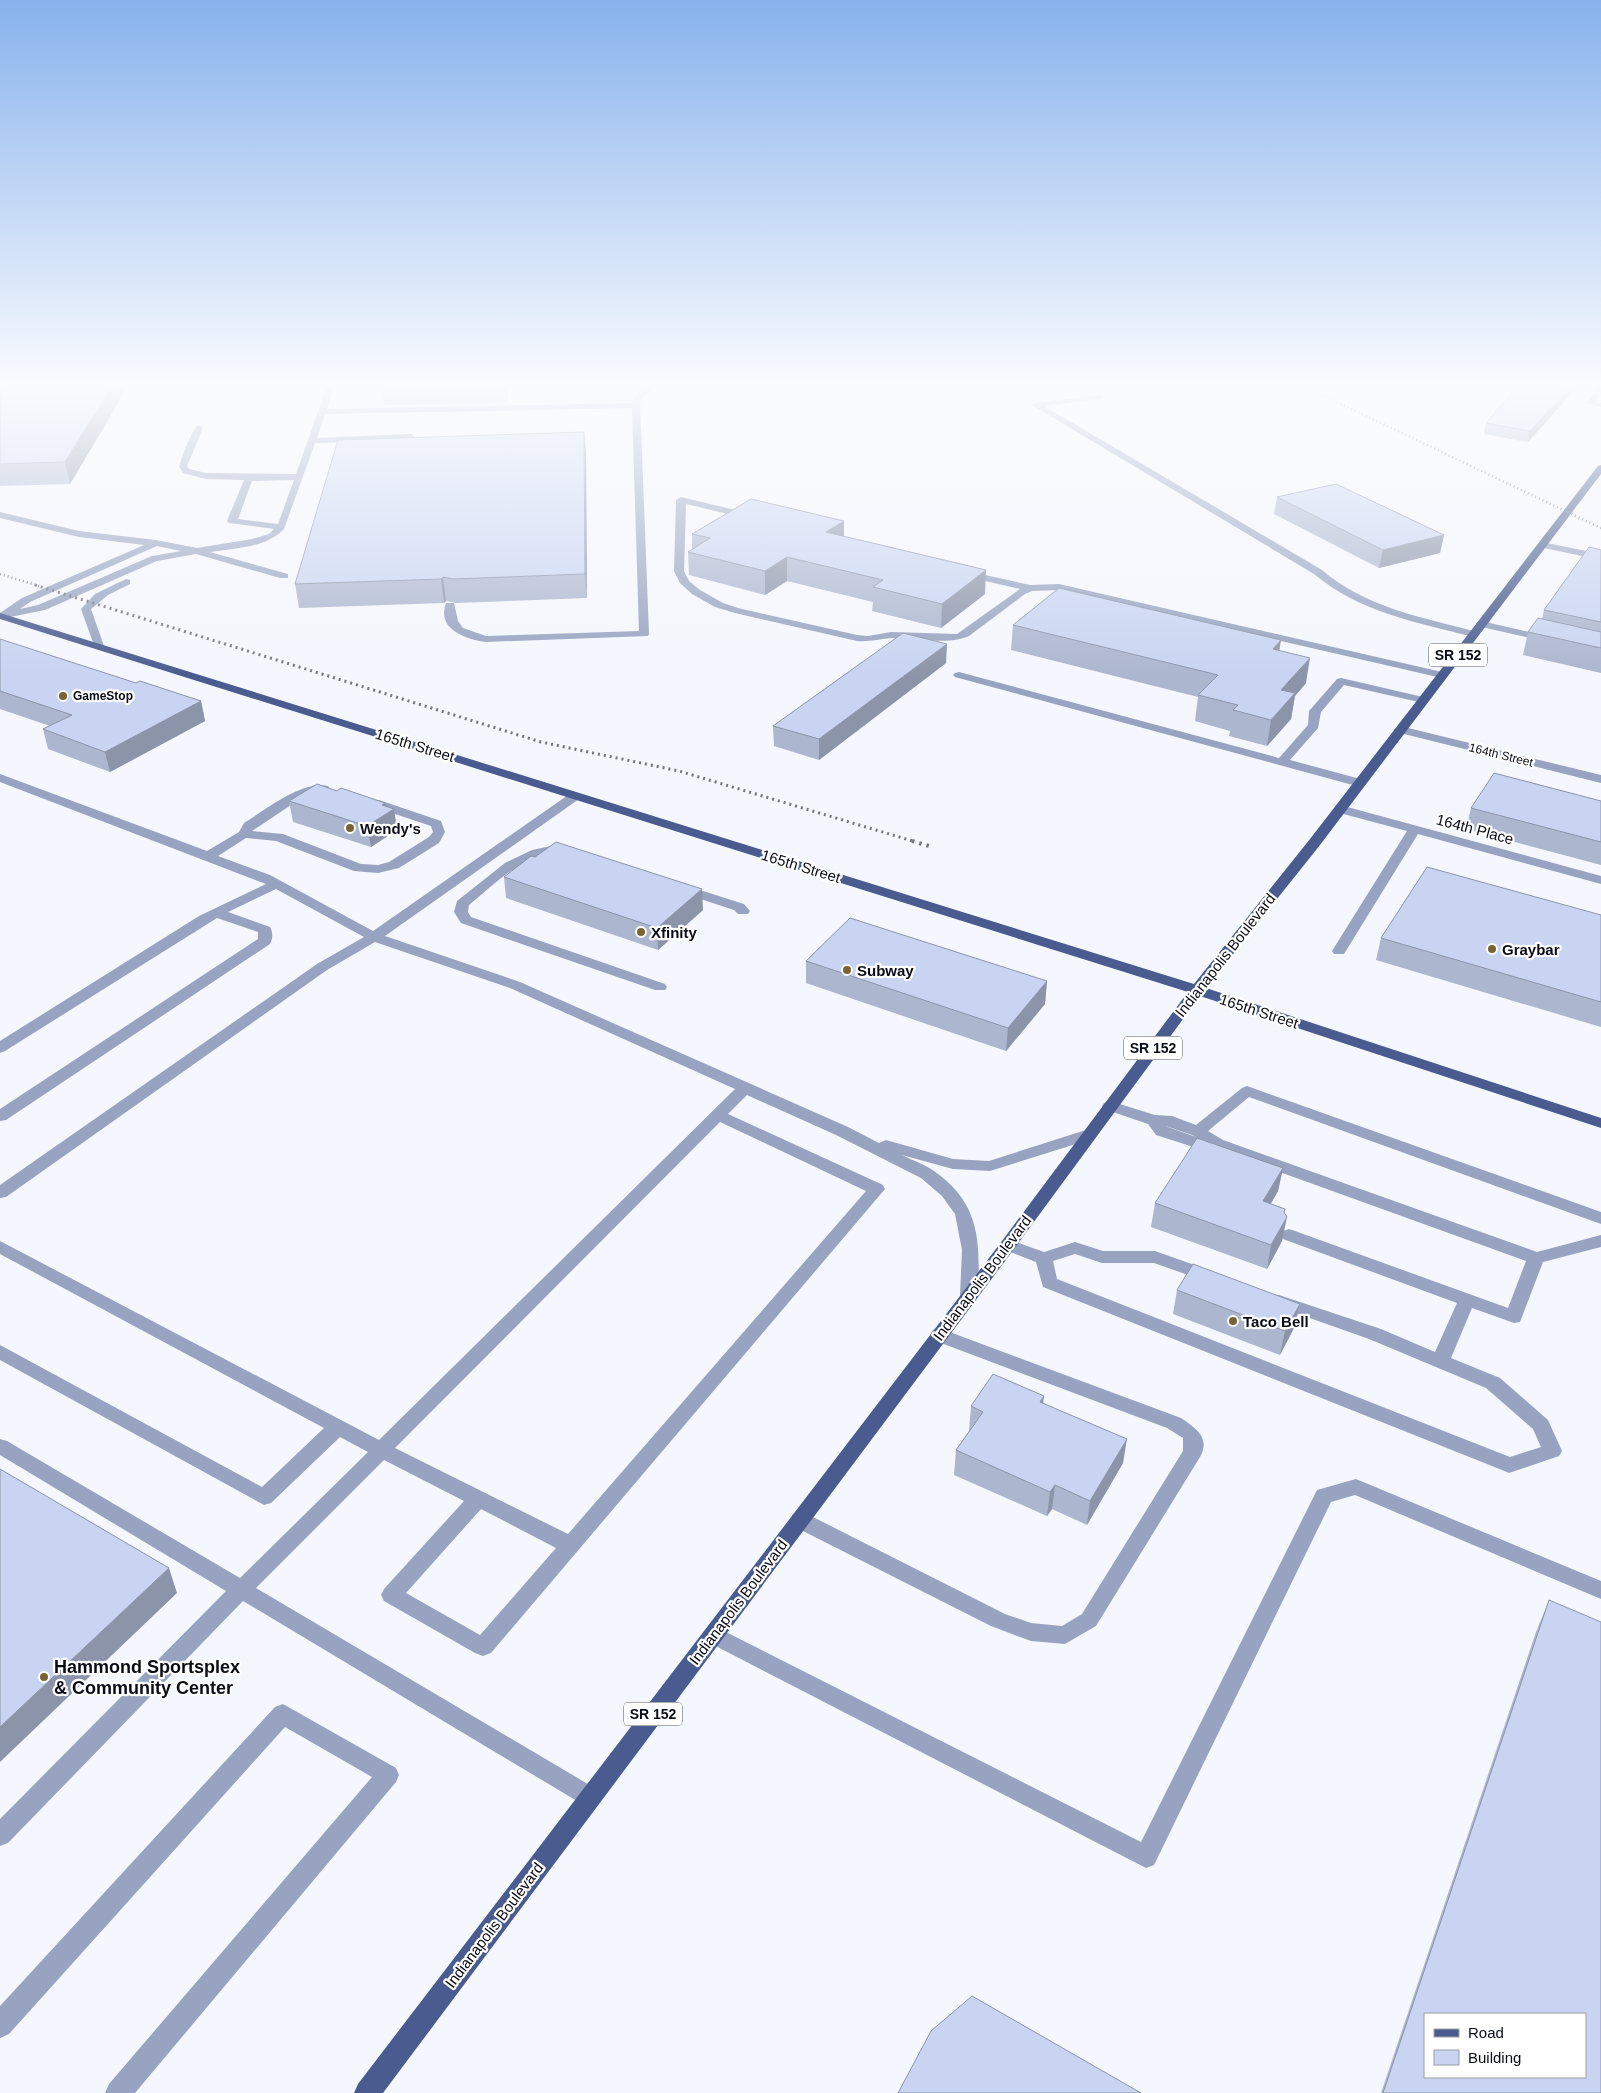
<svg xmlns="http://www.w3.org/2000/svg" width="1601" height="2093" font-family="Arial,sans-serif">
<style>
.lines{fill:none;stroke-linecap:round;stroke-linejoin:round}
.minor{fill:#97a3c0;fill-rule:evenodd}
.major{fill:#4a5c8f;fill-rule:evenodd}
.rail-far2{stroke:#72757d;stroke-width:2.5;stroke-dasharray:1 3;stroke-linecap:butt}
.rail-far1{stroke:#72757d;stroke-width:3;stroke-dasharray:2 4;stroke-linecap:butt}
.rail{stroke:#72757d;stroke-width:4;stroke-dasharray:2.5 5;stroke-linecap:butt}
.wall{fill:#acb6cf}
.shaded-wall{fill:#8c94a9}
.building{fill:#c8d4f1;stroke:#8c94a9;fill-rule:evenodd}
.poi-dot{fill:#786433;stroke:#fff;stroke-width:2}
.labels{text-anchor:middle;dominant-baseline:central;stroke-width:4.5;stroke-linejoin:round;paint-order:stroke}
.far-poi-label{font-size:12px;font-weight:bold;fill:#090c16;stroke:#fff;text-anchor:start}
.far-street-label{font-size:12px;fill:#090c16;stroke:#fff}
.shield{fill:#fff;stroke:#53555c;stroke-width:1}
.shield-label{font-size:14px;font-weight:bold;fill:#090c16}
.street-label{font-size:15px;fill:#090c16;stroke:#fff}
.poi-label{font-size:15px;font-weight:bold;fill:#090c16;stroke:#fff;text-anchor:start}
.near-poi-label{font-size:18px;font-weight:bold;fill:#090c16;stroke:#fff;text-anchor:start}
</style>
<rect width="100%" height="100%" fill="#f4f7fd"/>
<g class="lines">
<g class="minor">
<path d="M328,383H336L327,409L632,403C636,391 648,383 660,383L642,398L640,402L649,634L648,636L486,642C467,639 436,630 446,603H454L458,621L463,628L486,636L639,631L632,408L325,414L317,438L411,434L415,437L411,440L315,443L284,529C266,548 235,548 210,552L288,574V578H280L196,554L157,561L45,610L0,619V613L22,598L144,545L79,537L0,518V512L79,531L156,540L197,548L252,539L269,534L274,529L229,523L227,521L244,480L206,479L183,473L179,466L186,446L196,426H202L203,428L187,466L189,469L206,473L296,474ZM294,480L278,524L238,519L252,481ZM157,546L181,551L152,556L38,605L20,609L30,602Z"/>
<path d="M1596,383H1601V394L1595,402L1601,403V407L1586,403L1596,390Z"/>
<path d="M1099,395L1103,397L1102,399L1044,406L1322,570C1365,607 1423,618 1478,632L1479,634L1474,637C1418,623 1359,612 1314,574L1032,405L1036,403Z"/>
<path d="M681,497L752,514L754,516L749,519L686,504L684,571L689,581L700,590L723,603L738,608L857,635L868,636L891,632L957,634L1020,589L963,576L962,574L967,571L1030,585L1059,584L1442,672L1448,675L1442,678L1059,590L1032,591L1025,594L969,636C946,646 916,637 892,638C880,639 869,642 857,641L735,613L715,607L692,594L680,583L674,571L676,500Z"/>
<path d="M1542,542L1601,554V560L1539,547L1537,545Z"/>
<path d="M126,579L130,580V584L108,595L91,609L104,646L103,648H95L81,609L95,594Z"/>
<path d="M1481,621L1552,637L1553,639L1548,642L1477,626L1476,624L1477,622Z"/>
<path d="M959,672L1279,758L1308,725L1309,711L1337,679L1341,678L1423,697L1429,700L1423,703L1344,685L1321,712L1318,728L1290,760L1364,780L1366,783L1364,786L1360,787L955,677L953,675L955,673Z"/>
<path d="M1400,726L1601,775V783L1396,732L1394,730Z"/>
<path d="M0,774L207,851L239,832L244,823C265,810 302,780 328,786L330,789L328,792L306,795L252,831L283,834L361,864L378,865L389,862L429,837L433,832L431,826L371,806L369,803L371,800H379L441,821L445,832L439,843L399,868L378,873L354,871L276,841L246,838L218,856L270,875L373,931L571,793H579L581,796L579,799L385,936L520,982L848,1127L879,1143L886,1140L953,1159L989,1161L1089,1129L1095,1130L1097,1134L1095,1138L990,1171L953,1169L902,1155C912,1160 924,1164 934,1171C981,1204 980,1242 978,1295L975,1299L969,1301L963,1299L960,1295L962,1250L955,1214L942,1196L921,1178L836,1135L747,1095L728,1114L883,1185L885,1189L491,1653L483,1656L475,1653L384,1601L381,1595L384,1589L464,1501L384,1460L256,1588L598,1790L601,1797L598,1804L590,1808L582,1804L243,1601L8,1843L0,1846V1819L226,1591L0,1455V1439L7,1441L240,1578L368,1452L340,1437L271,1503L264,1505L0,1360V1345L262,1487L324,1428L0,1254V1241L379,1440L735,1089L510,988L375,942L327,970L6,1197L0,1198V1185L317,964L364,937L276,889L228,912L270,927C273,932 273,939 270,944L6,1120L0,1121V1109L258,939V932L217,918L5,1051L0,1053V1041L199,916L266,884L0,782ZM720,1122L866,1191L568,1534L395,1448ZM481,1509L556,1548L480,1635L406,1593Z"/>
<path d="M1340,805L1601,876V884L1418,834L1344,954H1334L1332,951L1407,831L1336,812L1334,809L1336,806Z"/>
<path d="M551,846L565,847L571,851C565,858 548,853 538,857C511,866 490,888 469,905L468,912L471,917L665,984L667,987L665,990H655L461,923L454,912L457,901L505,863L532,850Z"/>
<path d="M684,885L744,904L750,911L748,914H738L734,910L679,892L677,889L679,886Z"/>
<path d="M1247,1086L1601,1212V1224L1249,1097L1208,1131L1223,1140L1537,1252L1601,1235V1247L1543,1262L1520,1322L1514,1323L1472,1308L1451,1358L1500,1378L1548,1420L1562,1451L1559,1456L1509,1473L1502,1470L1043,1287L1036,1262L1002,1249L999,1245L1002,1241L1008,1239L1044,1252L1075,1242L1103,1251H1155L1214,1272L1217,1276L1214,1280L1208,1282L1154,1263H1102L1075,1254L1053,1261L1057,1279L1510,1457L1541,1447L1533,1429L1486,1388L1369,1339L1273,1305L1270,1301L1273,1297L1279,1295L1381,1329L1435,1352L1457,1303L1283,1239L1281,1235L1283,1231L1289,1229L1295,1231L1508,1308L1526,1261L1216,1149L1206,1151L1156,1135L1148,1124L1104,1109L1102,1106L1104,1103L1110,1101L1155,1115L1172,1116L1196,1125L1242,1088ZM1166,1126L1192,1135L1196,1137L1168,1127Z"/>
<path d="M939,1328L1181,1418C1195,1428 1211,1437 1200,1457L1096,1626L1065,1644L1031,1641L991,1626L793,1526L790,1520L793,1514L800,1512L807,1514L1005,1614L1031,1623L1062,1626L1082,1614L1183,1451V1438L1167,1428L933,1340L930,1335L933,1330Z"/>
<path d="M1356,1479L1601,1581V1599L1355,1495L1331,1502L1154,1865L1146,1868L706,1641L702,1635L706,1629L713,1626L720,1629L1141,1842L1317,1490Z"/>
<path d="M283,1704L396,1768L399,1775L396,1782L135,2093H105L109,2084L372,1777L285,1727L9,2034L0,2038V2006L275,1707Z"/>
</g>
<path class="major" d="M1601,465V474L1320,845L1206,988L1601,1118V1128L1200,996L1014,1249L383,2093H354L358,2084L1002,1241L1188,992L0,619V613L1194,984L1310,839L1598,466Z"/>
<g class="rail-far2">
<path d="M1297,383L1601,528"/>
<path d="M0,574L39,586"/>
</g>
<path class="rail-far1" d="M35,585L541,742L679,771L916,842"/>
<path class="rail" d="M912,841L929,846"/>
</g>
<g class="wall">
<path d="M0,383H130L70,484L0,486Z"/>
<path d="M384,383H508L507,402L384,405L382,389Z"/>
<path d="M1520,383H1579L1578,386L1528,442L1484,434L1486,423Z"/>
<path d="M584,432L586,454L587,598L456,603L446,601L444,603L299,608L295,584Z"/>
<path d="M1277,497L1444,535L1440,553L1379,568L1274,514Z"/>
<path d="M692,534L844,537L985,594L941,628L872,611L873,602L787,581L765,595L689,575L688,552L692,549Z"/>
<path d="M1601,550V673L1523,655L1528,632L1542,619L1544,610Z"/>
<path d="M1013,625L1280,651L1306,683L1295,696L1291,719L1267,746L1229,736L1230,731L1195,721L1198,697L1011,650Z"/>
<path d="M0,639L136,683L201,701L205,721L110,772L48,749L43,729L50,726L0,709Z"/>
<path d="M946,663L819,760L774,746L773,726Z"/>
<path d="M289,801L385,803V806L394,809L397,830L371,847L293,822Z"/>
<path d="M1601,801V865L1466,829L1471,808Z"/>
<path d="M504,877L703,910L658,950L506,898Z"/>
<path d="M1601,915V1027L1376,960L1381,938Z"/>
<path d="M806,961L1047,981L1045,1004L1006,1051L806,983Z"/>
<path d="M1283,1168L1278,1191L1271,1204L1284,1212L1282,1241L1267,1269L1151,1227L1155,1203Z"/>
<path d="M1177,1290L1300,1304L1294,1328L1280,1355L1173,1314Z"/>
<path d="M1043,1404L1123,1463L1087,1525L1052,1509L1047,1516L954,1475L956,1450L969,1431L971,1406Z"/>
<path d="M1549,1600L1601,2093H1381L1536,1632Z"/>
</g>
<g class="shaded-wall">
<path d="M114,383H130L70,484L65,462Z"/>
<path d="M505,383H508L507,402L505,386Z"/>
<path d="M1573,383H1579L1578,386L1528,442L1530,431Z"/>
<path d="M584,432L586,454L587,598L585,574Z"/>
<path d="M844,521V544L826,532Z"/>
<path d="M1444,535L1440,553L1379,568L1383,550Z"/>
<path d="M787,557V581L765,595V571Z"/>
<path d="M986,570L985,594L941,628L942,604Z"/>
<path d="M443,577L446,601L444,603L441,579Z"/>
<path d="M1281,640L1277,665L1273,649Z"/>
<path d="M947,644L946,663L819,760V739Z"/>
<path d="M1310,658L1306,683L1295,696L1291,719L1267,746L1271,720L1281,690Z"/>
<path d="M201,701L205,721L110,772L105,752Z"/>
<path d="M385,803L386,814L394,809L397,830L371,847L367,826L382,805Z"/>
<path d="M702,889L703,910L658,950L657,928Z"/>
<path d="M1047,981L1045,1004L1006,1051L1008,1028Z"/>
<path d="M1283,1168L1278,1191L1258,1225L1263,1201Z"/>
<path d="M1287,1217L1282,1241L1267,1269L1271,1245Z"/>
<path d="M1300,1304L1294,1328L1280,1355L1285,1331Z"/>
<path d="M1044,1396L1041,1420L1040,1402Z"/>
<path d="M1127,1439L1123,1463L1087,1525L1090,1501Z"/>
<path d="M1055,1485L1052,1509L1047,1516L1050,1492Z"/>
<path d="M169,1568L177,1593L0,1762V1727Z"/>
</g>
<g class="building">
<path d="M0,383H114L65,462L0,464Z"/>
<path d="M384,383H505V386L382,389Z"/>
<path d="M1520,383H1574L1530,431L1486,423Z"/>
<path d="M584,432L585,574L453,579L443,577L441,579L295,584L338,440Z"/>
<path d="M1336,484L1444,535L1383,550L1277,497Z"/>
<path d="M751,499L844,521L826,532L986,570L942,604L873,587L883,580L787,557L765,571L688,552L710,538L692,534Z"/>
<path d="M1589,547L1601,550V622L1544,610Z"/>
<path d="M1059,588L1281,640L1273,649L1310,658L1281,690L1295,693L1271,720L1233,710L1238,705L1198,695L1218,675L1013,625Z"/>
<path d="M1538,618L1601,632V648L1528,632Z"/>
<path d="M903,633L947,644L819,739L773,726Z"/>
<path d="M0,639L136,683L140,681L201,701L105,752L43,729L72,715L0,691Z"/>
<path d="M1494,773L1601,801V842L1471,808Z"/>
<path d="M317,784L337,791L341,788L385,803L382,805L394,809L367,826L289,801Z"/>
<path d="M556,842L702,889L657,928L504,877L531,856L535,857Z"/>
<path d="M1427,867L1601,915V1002L1381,938Z"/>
<path d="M850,918L1047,981L1008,1028L806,961Z"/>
<path d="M1197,1138L1283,1168L1263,1201L1285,1209L1284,1212L1287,1217L1271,1245L1155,1203Z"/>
<path d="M1193,1264L1300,1304L1285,1331L1177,1290Z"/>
<path d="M993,1374L1044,1396L1040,1402L1127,1439L1090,1501L1055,1485L1050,1492L956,1450L983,1412L971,1406Z"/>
<path d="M0,1469L169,1568L0,1727Z"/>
<path d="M1549,1600L1601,1622V2093H1383ZM1425,2014H1585V2077H1425Z"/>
<path d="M972,1996L1141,2093H898L931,2031Z"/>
</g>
<linearGradient id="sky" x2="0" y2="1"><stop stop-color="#87b2ec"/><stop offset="0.57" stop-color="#fafbfe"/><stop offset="1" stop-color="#fafbfe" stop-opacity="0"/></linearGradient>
<rect width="1601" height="676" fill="url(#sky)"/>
<g class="poi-dot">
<circle cx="63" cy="696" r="5"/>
<circle cx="350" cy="828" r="5"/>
<circle cx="641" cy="932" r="5"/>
<circle cx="1492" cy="949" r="5"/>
<circle cx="847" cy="970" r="5"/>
<circle cx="1233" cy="1321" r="5"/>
<circle cx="44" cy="1677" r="5"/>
</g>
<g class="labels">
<g class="far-poi-label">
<text x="73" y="696">GameStop</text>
</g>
<g class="far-street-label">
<text transform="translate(1501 755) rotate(14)">164th Street</text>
</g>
<g class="shield">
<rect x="1429" y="643.5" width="58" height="23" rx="4"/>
<rect x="1124" y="1036.5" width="58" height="23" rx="4"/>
<rect x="624" y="1702.5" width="58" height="23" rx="4"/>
</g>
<g class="shield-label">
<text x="1458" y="655">SR 152</text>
<text x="1153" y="1048">SR 152</text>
<text x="653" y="1714">SR 152</text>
</g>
<g class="street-label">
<text transform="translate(415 745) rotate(17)">165th Street</text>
<text transform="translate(1475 829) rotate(15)">164th Place</text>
<text transform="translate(801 866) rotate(17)">165th Street</text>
<text transform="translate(1225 955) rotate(-52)">Indianapolis Boulevard</text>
<text transform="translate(1259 1011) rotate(18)">165th Street</text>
<text transform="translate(982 1278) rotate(-53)">Indianapolis Boulevard</text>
<text transform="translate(738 1602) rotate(-53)">Indianapolis Boulevard</text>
<text transform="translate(494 1925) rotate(-53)">Indianapolis Boulevard</text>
</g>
<g class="poi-label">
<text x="360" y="828">Wendy's</text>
<text x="651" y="932">Xfinity</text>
<text x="1502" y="949">Graybar</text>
<text x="857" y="970">Subway</text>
<text x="1243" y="1321">Taco Bell</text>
</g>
<g class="near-poi-label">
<text x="54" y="1667">Hammond Sportsplex<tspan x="54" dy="21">&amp; Community Center</tspan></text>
</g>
</g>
<rect x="1424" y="2013" width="162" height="65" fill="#ffffff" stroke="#9d9ea2"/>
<rect x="1434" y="2029" width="25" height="8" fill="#4a5c8f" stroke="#9d9ea2"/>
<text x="1468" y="2038" font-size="15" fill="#090c16">Road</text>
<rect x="1434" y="2050" width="25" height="15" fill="#c8d4f1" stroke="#9d9ea2"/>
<text x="1468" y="2063" font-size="15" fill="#090c16">Building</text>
</svg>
